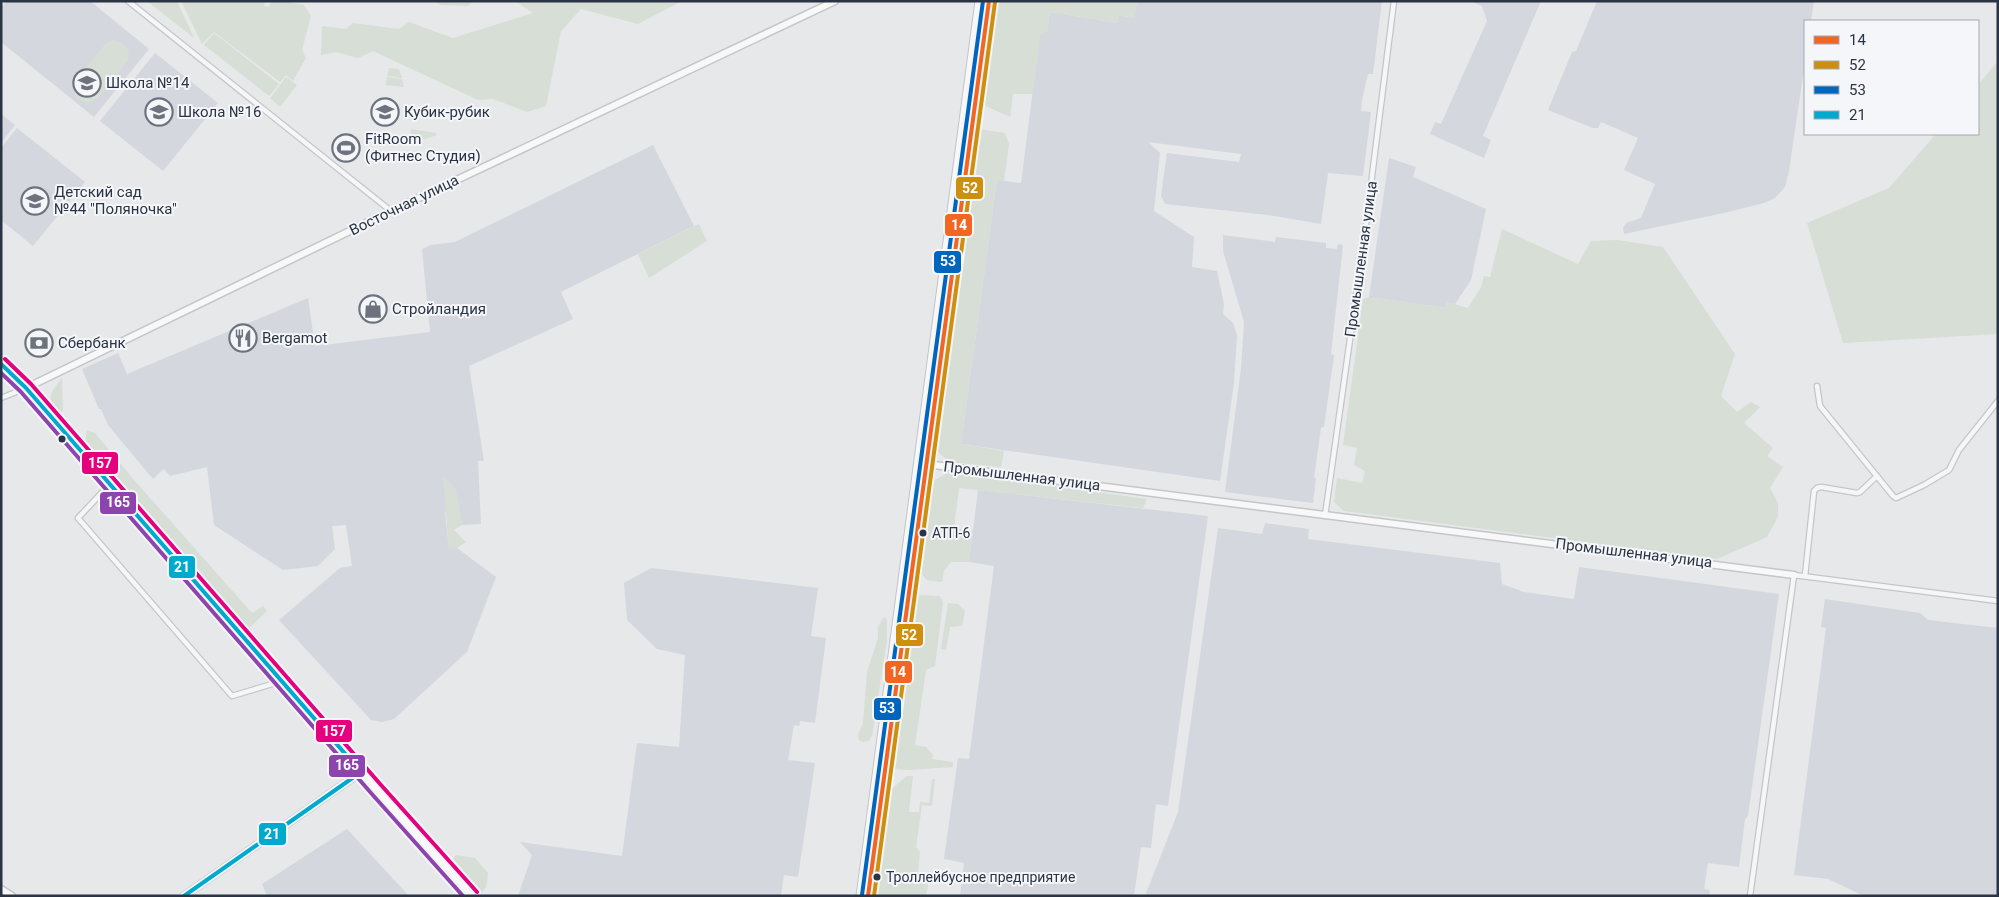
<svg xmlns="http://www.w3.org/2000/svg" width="1999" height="897" font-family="Roboto,sans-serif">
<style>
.built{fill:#d4d7dd}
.green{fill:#d6ded6}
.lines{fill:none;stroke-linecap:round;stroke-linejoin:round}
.street-casing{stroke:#c4c6c8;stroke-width:7}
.secondary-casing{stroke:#c4c6c8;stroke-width:9}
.primary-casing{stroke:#c2c5c8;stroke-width:9}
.street{stroke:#f5f6f7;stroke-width:4.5}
.secondary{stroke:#f8f8f8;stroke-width:6}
.primary{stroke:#f8f8f8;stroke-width:7}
.bus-1-casing{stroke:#f4f6f9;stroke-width:8}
.bus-2-casing{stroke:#f4f6f9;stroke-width:8}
.bus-3-casing{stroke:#f4f6f9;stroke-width:8}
.bus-4-casing{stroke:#f4f6f9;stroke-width:8}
.bus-5-casing{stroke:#f4f6f9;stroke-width:8}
.bus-6-casing{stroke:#f4f6f9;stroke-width:8}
.bus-1{stroke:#f26522;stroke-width:4}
.bus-2{stroke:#ce8f0e;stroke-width:4}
.bus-3{stroke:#0065bd;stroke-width:4}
.bus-4{stroke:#00a9ce;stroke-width:4}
.bus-5{stroke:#8e44ad;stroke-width:4}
.bus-6{stroke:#e5007d;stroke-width:4}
.bus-dot{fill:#2b3445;stroke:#f4f6f9;stroke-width:2}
.labels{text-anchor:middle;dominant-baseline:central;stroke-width:4;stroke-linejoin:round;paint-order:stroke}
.bus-label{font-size:14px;fill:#2b3445;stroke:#f4f6f9;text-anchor:start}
.poi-label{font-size:15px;fill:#2b3445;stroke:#f4f6f9;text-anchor:start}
.street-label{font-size:15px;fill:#2b3445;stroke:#f4f6f9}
.line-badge{stroke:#f4f6f9;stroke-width:2}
.badge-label{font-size:14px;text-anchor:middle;font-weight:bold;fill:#fff}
</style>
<rect width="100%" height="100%" fill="#e6e8ea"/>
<g class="built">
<path d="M7,1H90L149,49L94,117L1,42V8Z"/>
<path d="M1137,1H1382L1373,74H1368L1362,100L1361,111L1371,112L1363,176L1328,173L1321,224L1268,215L1165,204L1161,196L1167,153L1239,162L1241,154L1148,142L1160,153L1154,211L1194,237L1192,267L1217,271L1224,304L1223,314L1233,323L1237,335L1234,383L1220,481L961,444L997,180L1021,183L1040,35L1047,31L1050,12L1117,23L1118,15L1134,18Z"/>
<path d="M1470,1H1541L1483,136L1491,140L1484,158L1430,134L1435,122L1441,124L1487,21L1482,6Z"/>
<path d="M1597,1H1814L1811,21H1805V62L1789,171L1785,187L1775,198L1764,203L1724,213L1624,234L1623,228L1626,223L1641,218L1655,184L1624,170L1638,138L1601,122L1598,128H1593L1548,110L1572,52L1576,51Z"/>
<path d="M155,53L218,103L163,171L100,121Z"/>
<path d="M1,114L15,125L1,143Z"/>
<path d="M17,128L85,182L33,246L1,220V148Z"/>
<path d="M653,145L694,226L561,292L573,319L469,366L484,461H478L481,524L462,525L455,488L445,513L449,548H457L496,577L467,652L394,719L382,722L371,720L279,620L340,568L352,566L346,525L332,526L335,549L318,566L283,570L214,525L207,467L170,476L164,469L153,479L108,425L101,409H99L82,369L118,353L127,374L308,298L315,346L430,332L422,249L431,245L455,242Z"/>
<path d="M1389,158L1416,167L1413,177L1486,209L1471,280L1455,304L1447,302L1446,308L1369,297Z"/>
<path d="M1223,235L1275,242L1276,237L1326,243V248L1337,249L1338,244L1343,245L1331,354L1334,355L1324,427L1321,428L1314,478H1316L1313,503L1225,492L1241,368L1244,322L1223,251Z"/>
<path d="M978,490L1208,516L1168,806L1156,804L1151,848L1141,847L1134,896H960L964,863L944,859L958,758L969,759L994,566L969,562Z"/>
<path d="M1265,523L1309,529L1308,539L1500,563L1502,584L1524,592L1574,599L1579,567L1779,594L1748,816L1745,819L1739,867L1708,863L1704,889L1710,890L1709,895L1711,896H1145L1178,812L1218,528L1262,534Z"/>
<path d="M651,568L818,588L811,636L826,638L815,723L800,721L799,726L794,725L788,760L815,763L798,877L784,875L781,896H518L532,855L520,842L622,856L637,743L679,747L685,655L657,649L627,620L624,583Z"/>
<path d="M1825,599L1920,613L1928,620L1998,628V896H1864L1828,879L1794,875L1826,628L1821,627Z"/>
<path d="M347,829L409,896H267L262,884Z"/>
</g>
<g class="green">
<path d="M147,1H177L194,38Z"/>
<path d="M181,1H265L264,6L269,7L271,1H283L304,5L311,16L302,50L306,58L293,81L286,75L280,82L214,32L202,44Z"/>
<path d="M433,1H473L468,6L441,5Z"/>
<path d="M515,1H682L638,24L581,9L561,31L546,106L527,112L493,99L478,100L373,51L358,58L336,52L321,55L322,26L346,29L353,23L399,29L409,22L453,38L533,13Z"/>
<path d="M982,1H984L969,119H966Z"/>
<path d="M1000,1H1137L1134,18L1118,15L1117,23L1050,12L1047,31L1040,36L1033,94H1013L1010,117L979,103L993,19Z"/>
<path d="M214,33L279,84L269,96L204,45Z"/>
<path d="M113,40C125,42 131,48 128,60C120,69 100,101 90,102C84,103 79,100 75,97V81L106,43Z"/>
<path d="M1998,61V334L1843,343L1807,223L1889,188L1936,134H1978V85Z"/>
<path d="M389,68L399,69L402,78L387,76Z"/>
<path d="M286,77L297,85L280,107L270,98Z"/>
<path d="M387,77L402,79L404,87L386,85Z"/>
<path d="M411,129L436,133L437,135L425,139L410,137Z"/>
<path d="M965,129H967L940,333H937Z"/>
<path d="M978,129L1005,133L1009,144L1004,181L997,180L961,444L1004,451L1001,467L949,462L933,447Z"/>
<circle cx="391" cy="141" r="5.5"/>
<path d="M699,224L707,241L649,278L638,254Z"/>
<path d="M1502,229L1578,264L1591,241L1617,240L1663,247L1735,354L1721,396L1737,412L1751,402L1760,407L1744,423L1773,448L1767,456L1783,467L1770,488L1778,503V517L1767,537L1717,559L1344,511L1334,502L1337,478L1362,483L1365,471L1354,465L1357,448L1343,445L1363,299L1369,297L1446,308L1447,302L1468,308L1481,287L1484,276L1490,277Z"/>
<path d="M936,339H939L924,455H921Z"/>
<path d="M62,378L63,409L60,418C45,401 49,394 62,378Z"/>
<path d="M87,430L95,433L135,481L252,613L263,606L267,611L248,629L91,450L85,442Z"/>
<path d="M949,472L1147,499L1143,508L959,488L954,528L973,531L969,562H951L944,571L942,582L927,580L916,567L928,491L935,480Z"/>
<path d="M919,476H922L908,577L905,576Z"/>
<path d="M443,478C460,482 459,510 462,525L454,530L466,542L457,548L449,549Z"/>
<path d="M920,595L940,596L943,603L935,666L926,670L915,745L926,747L933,755L932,759L953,762V767L911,770L893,769L914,605Z"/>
<path d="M902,596H906L883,765H880Z"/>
<path d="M948,603L958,604L965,611L962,626L950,627L946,650L941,649Z"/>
<path d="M885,617L887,620V640L872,736L869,741L863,742L859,740L858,735L863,723L867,672L878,638V627L882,619Z"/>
<path d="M907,776H913L909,812H919L920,802L929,803L932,779H935L932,806L922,805L916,847L920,852L918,872L925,873L929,879L926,896H873L874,888L879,884L881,874L878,868L882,852L888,792Z"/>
<path d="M878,778H881L865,896H862Z"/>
<path d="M456,855L475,858L488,873C487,881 488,889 480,893L452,865V860Z"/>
</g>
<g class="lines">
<g class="street-casing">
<g id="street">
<path d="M128,1L391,211"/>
<path d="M1817,386L1820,406L1893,496L1896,498L1924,485L1949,470L1959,450L1998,401"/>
<path d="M1,398L26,388"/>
<path d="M110,484L78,518L232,696L282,681"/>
<path d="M1325,516L1364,240L1394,1"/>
<path d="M1805,576L1814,491L1817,488L1821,487L1857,493L1860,492L1877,476"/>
<path d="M1750,896L1794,575L1998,601"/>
</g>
</g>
<g class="secondary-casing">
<g id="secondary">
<path d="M1,364L26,388L376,789L472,896"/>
<path d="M26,388L391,211L835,1"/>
<path d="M926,464L1794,575"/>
<path d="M1,889L12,896"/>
<path d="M184,896L361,772"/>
</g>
</g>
<g class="primary-casing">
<g id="primary">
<path d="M860,896L979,1"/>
<path d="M868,896L989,1"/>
</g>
</g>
<use href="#street" class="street"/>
<use href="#secondary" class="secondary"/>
<use href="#primary" class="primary"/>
<g class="bus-1-casing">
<path id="bus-1" d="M868,896L989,1"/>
</g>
<g class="bus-2-casing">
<path id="bus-2" d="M874,896L995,2"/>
</g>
<g class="bus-3-casing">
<path id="bus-3" d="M862,895L983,1"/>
</g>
<g class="bus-4-casing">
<g id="bus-4">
<path d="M1,364L26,388L361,772"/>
<path d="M184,896L361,772"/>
</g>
</g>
<g class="bus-5-casing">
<path id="bus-5" d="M1,373L21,392L371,793L463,896"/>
</g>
<g class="bus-6-casing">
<path id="bus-6" d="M5,359L31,384L381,785L477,892"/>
</g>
<use href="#bus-1" class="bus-1"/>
<use href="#bus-2" class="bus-2"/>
<use href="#bus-3" class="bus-3"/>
<use href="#bus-4" class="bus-4"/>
<use href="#bus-5" class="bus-5"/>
<use href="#bus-6" class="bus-6"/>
</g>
<defs>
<g id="school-ring" transform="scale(1.4375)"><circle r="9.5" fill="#f4f6f9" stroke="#6c737f" stroke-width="1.5"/><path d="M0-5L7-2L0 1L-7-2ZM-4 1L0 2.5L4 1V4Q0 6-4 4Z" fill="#6c737f"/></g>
<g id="stadium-ring" transform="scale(1.4375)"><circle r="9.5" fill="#f4f6f9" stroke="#6c737f" stroke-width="1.5"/><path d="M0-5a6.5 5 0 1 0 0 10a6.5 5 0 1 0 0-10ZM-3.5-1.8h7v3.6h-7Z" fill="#6c737f"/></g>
<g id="shop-ring" transform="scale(1.4375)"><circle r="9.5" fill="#f4f6f9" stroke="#6c737f" stroke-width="1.5"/><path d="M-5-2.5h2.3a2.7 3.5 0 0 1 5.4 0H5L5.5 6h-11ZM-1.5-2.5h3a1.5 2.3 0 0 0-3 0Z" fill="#6c737f"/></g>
<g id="restaurant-ring" transform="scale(1.4375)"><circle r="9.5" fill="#f4f6f9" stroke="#6c737f" stroke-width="1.5"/><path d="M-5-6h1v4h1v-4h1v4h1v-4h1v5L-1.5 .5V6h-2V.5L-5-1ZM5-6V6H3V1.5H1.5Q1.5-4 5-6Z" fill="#6c737f"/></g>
<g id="bank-ring" transform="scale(1.4375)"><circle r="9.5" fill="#f4f6f9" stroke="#6c737f" stroke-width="1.5"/><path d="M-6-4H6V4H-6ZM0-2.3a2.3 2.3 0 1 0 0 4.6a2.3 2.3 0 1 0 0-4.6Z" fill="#6c737f"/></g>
</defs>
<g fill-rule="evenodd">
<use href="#school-ring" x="87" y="83"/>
<use href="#school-ring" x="159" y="112"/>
<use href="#school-ring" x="385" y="112"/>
<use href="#stadium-ring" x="346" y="148"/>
<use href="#school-ring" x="35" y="201"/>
<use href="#shop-ring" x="373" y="309"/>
<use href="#restaurant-ring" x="243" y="338"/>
<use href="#bank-ring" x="39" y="343"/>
</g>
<g class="bus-dot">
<circle cx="62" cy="439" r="4.5"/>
<circle cx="923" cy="533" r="4.5"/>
<circle cx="877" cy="877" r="4.5"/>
</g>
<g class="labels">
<g class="bus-label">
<text x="932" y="533">АТП-6</text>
<text x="886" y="877">Троллейбусное предприятие</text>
</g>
<g class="poi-label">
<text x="106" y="83">Школа №14</text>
<text x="178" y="112">Школа №16</text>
<text x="404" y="112">Кубик-рубик</text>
<text x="365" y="139">FitRoom<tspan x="365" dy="17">(Фитнес Студия)</tspan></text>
<text x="54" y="192">Детский сад<tspan x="54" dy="17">№44 "Поляночка"</tspan></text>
<text x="392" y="309">Стройландия</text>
<text x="262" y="338">Bergamot</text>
<text x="58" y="343">Сбербанк</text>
</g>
<g class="street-label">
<text transform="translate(404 205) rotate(-26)">Восточная улица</text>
<text transform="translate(1361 259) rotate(-82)">Промышленная улица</text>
<text transform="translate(1022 476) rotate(7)">Промышленная улица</text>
<text transform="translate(1634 553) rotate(7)">Промышленная улица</text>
</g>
</g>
<g class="line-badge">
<rect x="955" y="176" width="29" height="24" rx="5" fill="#ce8f0e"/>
<rect x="944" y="213" width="29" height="24" rx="5" fill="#f26522"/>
<rect x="933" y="250" width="29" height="24" rx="5" fill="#0065bd"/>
<rect x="81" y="451" width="38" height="24" rx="5" fill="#e5007d"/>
<rect x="99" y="491" width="38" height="24" rx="5" fill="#8e44ad"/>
<rect x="168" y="555" width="28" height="24" rx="5" fill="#00a9ce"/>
<rect x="895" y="623" width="29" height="24" rx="5" fill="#ce8f0e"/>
<rect x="884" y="660" width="29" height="24" rx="5" fill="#f26522"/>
<rect x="873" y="697" width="29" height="24" rx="5" fill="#0065bd"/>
<rect x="315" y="719" width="38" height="24" rx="5" fill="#e5007d"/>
<rect x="328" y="754" width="38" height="24" rx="5" fill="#8e44ad"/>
<rect x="258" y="822" width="29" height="24" rx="5" fill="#00a9ce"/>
</g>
<g class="badge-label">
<text x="970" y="193">52</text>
<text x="959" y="230">14</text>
<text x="948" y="266">53</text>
<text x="100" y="468">157</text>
<text x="118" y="507">165</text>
<text x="182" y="572">21</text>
<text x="909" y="640">52</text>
<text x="898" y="677">14</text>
<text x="887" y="713">53</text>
<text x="334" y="736">157</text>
<text x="347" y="770">165</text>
<text x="272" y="839">21</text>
</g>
<rect width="1999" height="897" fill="none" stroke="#2b3445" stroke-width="5"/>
<rect x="1804" y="20" width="175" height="115" fill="#f4f6f9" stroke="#a4a8b1"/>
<rect x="1814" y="36" width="25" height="8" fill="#f26522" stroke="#a4a8b1"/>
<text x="1849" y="45" font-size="15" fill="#2b3445">14</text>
<rect x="1814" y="61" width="25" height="8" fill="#ce8f0e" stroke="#a4a8b1"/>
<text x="1849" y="70" font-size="15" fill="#2b3445">52</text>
<rect x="1814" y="86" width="25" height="8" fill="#0065bd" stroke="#a4a8b1"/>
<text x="1849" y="95" font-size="15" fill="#2b3445">53</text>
<rect x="1814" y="111" width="25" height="8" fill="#00a9ce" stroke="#a4a8b1"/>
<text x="1849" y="120" font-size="15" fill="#2b3445">21</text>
</svg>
